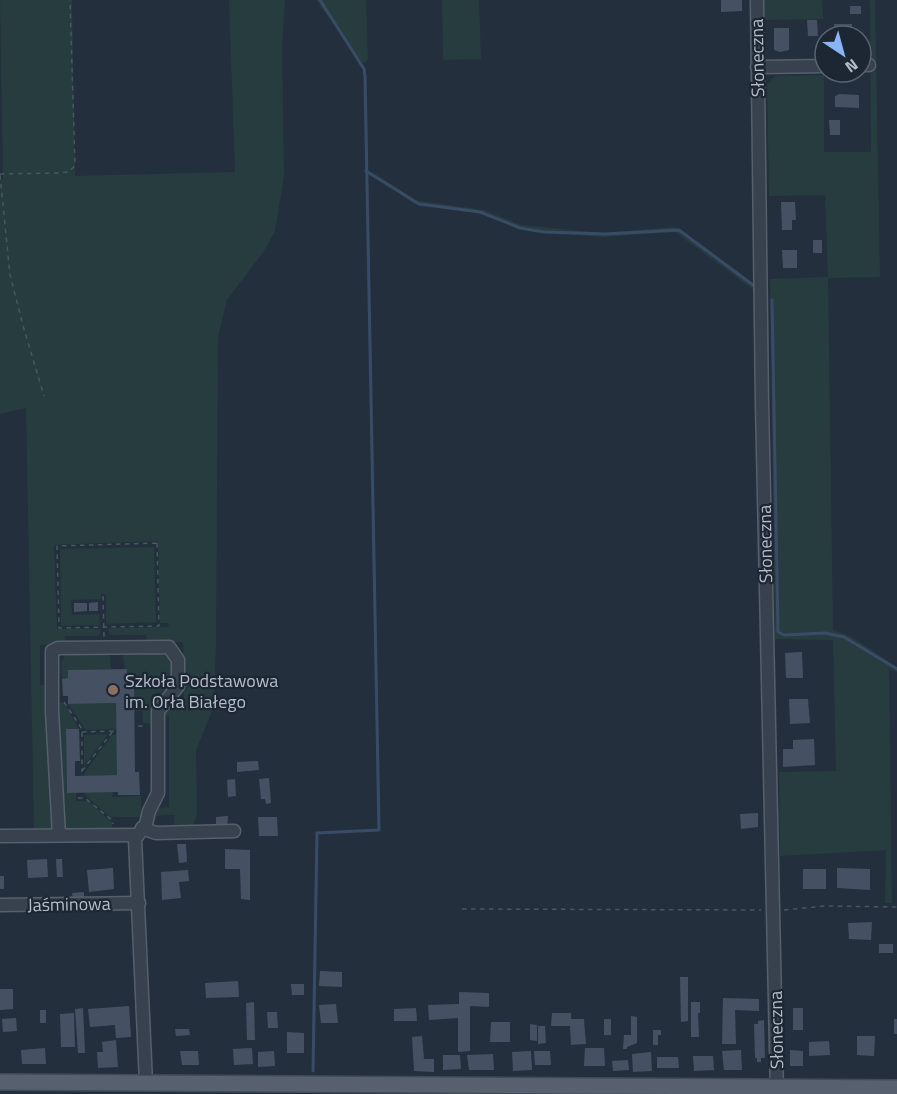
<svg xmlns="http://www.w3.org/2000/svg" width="897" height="1094" font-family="'Titillium Web',sans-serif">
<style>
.green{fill:#263c3f}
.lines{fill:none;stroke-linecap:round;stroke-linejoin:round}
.stream{stroke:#394c67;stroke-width:3}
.building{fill:#455162}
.minor-casing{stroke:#565f6c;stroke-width:15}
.major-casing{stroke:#414a57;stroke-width:18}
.path{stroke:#44595c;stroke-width:1.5;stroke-dasharray:4.5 4.5;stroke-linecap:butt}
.minor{stroke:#38414e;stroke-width:12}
.major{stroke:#56606e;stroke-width:15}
.education-dot{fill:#8d6e63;stroke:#1d2633;stroke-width:2}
.labels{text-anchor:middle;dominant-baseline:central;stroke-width:4.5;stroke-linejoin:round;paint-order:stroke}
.street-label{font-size:18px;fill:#b4bcc9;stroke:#1d2633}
.poi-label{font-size:18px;fill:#b4bcc9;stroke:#1d2633;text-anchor:start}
</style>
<rect width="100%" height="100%" fill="#242f3e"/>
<g class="green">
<path d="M0,0H72L75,176L235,172L229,0H285L282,45L284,176L275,231L264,251L227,300L218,337L216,644L214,696L211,714L196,750L197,814L193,826L188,831L175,830L174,815L152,816L156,809L169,807V716H161L171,702L184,701L183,642H152L147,639L146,635H110L108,628L169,627L168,623H160L158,541L54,545L57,629H101L99,636H65L64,644L40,645V685H48L53,829L50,833H34L26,408L0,414V180L3,179Z"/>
<path d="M316,0H366L368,59L365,63L361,62Z"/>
<path d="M442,0H479L481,59L443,60Z"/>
<path d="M764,0H822L823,19L765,20Z"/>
<path d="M870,0H875L880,277L828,278L833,630L850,636L897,667V672L889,669L892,903H885L886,850L780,856L779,772L836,771L833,640L775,639L770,279L828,277L825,195L769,196L767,84L775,76L824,75V152H871Z"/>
<path d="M368,169L415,200L484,210L522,225L601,233L675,227L753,284L754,290L675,232L601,237L522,230L485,214L414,204Z"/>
<path d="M154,547L156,622L106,624V594H101V599L71,600L72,615L99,614L100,625L61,626L60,549Z"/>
<path d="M110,651L111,669L68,670V678L62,679L61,664L66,652Z"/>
<path d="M122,651L164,652L172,657L175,682L168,691L152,694L153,724L143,723L142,711H134V689H127V670L125,669Z"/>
<path d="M56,703H64L79,729L66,730L67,792L76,793V801H88L112,822V831L68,830L63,823Z"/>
<path d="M116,703L117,729L86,730L68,704Z"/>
<path d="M108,734L84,766V735Z"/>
<path d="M112,735H117V775L84,776L85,772Z"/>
<path d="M86,792H113L112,797L141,796V817H110L85,795Z"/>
</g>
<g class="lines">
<g class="stream">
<path d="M366,171L419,204L480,212L520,228L544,232L605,234L679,230L753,285"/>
<path d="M772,300L778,632L784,635L825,633L844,637L897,669"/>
<path d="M313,1071L317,833L379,830L365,76L364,69L320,0"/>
</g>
</g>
<g class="building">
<path d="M721,0H742V11L721,12Z"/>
<rect x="850" y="6" width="11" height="8"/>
<path d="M807,20H817L818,36H808Z"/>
<path d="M834,24H852L851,36H834Z"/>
<path d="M774,28H789V50L780,52L774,50Z"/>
<path d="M839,94L859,95V108L835,107V96Z"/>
<path d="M829,120H840V135H830Z"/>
<path d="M781,202H795L796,220H792V230H782Z"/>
<rect x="813" y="240" width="9" height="13"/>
<path d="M782,250H797V268H783Z"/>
<path d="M98,602V611H89V603Z"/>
<path d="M74,603H87V611L74,612Z"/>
<path d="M802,652L803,678H786L785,653Z"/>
<path d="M127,669V689H134L135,772H139L140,795H118V792L67,793L66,729H79L80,761H75V776L117,775L116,703L68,704V696H63L62,679L68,678V670Z"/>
<path d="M789,699H808L810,723L790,724Z"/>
<path d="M814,739L815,765L783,767V749H793V740Z"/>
<path d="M258,761L259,770L237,772V762Z"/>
<path d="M269,778L271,803L266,804L265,799H261L259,779Z"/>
<path d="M235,779L236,796L228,797L227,780Z"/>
<path d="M758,813V827L741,829L740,814Z"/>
<path d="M228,816L227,828H216V817Z"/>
<path d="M258,817H277L278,836H259Z"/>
<path d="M177,844H186L187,862L179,863Z"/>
<path d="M225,849L250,850V900L241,899L240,869H225Z"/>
<path d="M47,859L48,877L28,878L27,860Z"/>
<path d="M56,859H62L63,877H57Z"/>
<path d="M113,868L114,889L89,892L87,870Z"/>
<path d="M837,868L870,869V890L837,888Z"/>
<rect x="803" y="869" width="23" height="20"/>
<path d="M188,870L189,881L179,882L181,898L162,900L161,872Z"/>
<rect x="0" y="876" width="4" height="13"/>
<path d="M84,892V899L73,900L72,893Z"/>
<path d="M872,922L871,940L849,939L848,923Z"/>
<rect x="879" y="944" width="14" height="9"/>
<path d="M320,971L342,972V987L319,986Z"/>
<path d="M680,977H688V1021L681,1022Z"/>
<path d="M238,981L239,997L206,998L205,983Z"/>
<path d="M291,984H304V995H292Z"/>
<path d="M0,989H13V1009L0,1010Z"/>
<path d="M459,992L489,993V1007L470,1006V1051L458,1052V1018L429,1020L428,1005L459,1004Z"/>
<path d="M723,998L759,999V1011L735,1010L736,1044H722Z"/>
<path d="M254,1002L255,1040H247L246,1003Z"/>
<path d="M691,1002H700V1013H698L699,1037H691Z"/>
<path d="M336,1004L338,1023H321L319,1005Z"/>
<path d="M129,1006L131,1037L116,1038L115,1025L90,1027L88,1009Z"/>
<path d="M83,1008L85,1053H78L75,1009Z"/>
<path d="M416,1008L417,1021H394V1009Z"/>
<rect x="793" y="1008" width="10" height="22"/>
<rect x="40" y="1010" width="6" height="13"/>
<path d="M267,1012H277L278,1028H268Z"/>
<path d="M74,1013L75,1047H61L60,1014Z"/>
<path d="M552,1013H571V1019H584L586,1044L571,1045L570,1026H551Z"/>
<path d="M631,1016L637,1017V1043L627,1047V1049H623L624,1035H631Z"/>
<path d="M16,1018L17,1031L3,1032L2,1019Z"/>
<rect x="604" y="1019" width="7" height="16"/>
<rect x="894" y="1019" width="3" height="15"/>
<path d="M764,1020L765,1058H761V1062H757V1058H755L754,1024H758V1021Z"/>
<path d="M491,1022H510V1042H490Z"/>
<path d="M530,1024L537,1025V1041L530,1040Z"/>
<path d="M538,1026H545L546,1043L538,1044Z"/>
<path d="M175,1029H189L190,1035L176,1036Z"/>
<path d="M653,1030H661V1035H658V1045H653Z"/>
<path d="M287,1032L304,1033V1053H287Z"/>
<path d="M422,1036L424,1059H434V1072L414,1071L412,1037Z"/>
<path d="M857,1036H875L874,1056L857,1055Z"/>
<path d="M116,1040L118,1067L98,1068L97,1052H103L102,1042Z"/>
<path d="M829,1041L830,1055L809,1056V1042Z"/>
<path d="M45,1048L46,1064H22L21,1050Z"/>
<path d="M252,1048L253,1064L234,1065L233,1049Z"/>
<path d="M585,1048H604L605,1066H584Z"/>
<path d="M741,1050L742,1070H724L722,1051Z"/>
<path d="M790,1050L803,1051V1066H790Z"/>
<path d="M180,1051H198L199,1065H182Z"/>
<path d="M274,1051L275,1066L258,1067V1052Z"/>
<path d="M531,1051L532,1070L513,1071L512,1052Z"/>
<path d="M534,1051H550L551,1065H535Z"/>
<path d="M651,1052L652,1071L633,1072L632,1054Z"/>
<path d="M493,1054L494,1070H469L467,1055Z"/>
<path d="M443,1055H460L461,1069L443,1070Z"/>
<path d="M693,1056H713L714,1070L694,1071Z"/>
<path d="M657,1057H678L679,1068H657Z"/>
<path d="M628,1060L629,1070L613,1071L612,1061Z"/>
</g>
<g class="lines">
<g class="minor-casing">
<g id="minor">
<path d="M757,0L762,404L777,1094"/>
<path d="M861,65H869"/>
<path d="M757,67L825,66"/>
<path d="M142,828L156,833L234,831"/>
<path d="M59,835L52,711V651L58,648L169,647L178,660V686L158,711V793L149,811L146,824L135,839L146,1083"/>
<path d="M0,836L137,835"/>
<path d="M0,905L139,903"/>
</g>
</g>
<g class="major-casing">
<path id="major" d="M0,1082L897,1088"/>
</g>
<g class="path">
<path d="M0,174L59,173L68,172L75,166L70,0"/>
<path d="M0,175L10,275L24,329L44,396"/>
<path d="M157,543L159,626L59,628L57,546Z"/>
<path d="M103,596L104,637"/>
<path d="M64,702L82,729V772"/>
<path d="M138,726H145"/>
<path d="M82,732L117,731"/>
<path d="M82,771L113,731"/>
<path d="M78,798H85L113,821V824"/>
<path d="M462,909L761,910"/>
<path d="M784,910L825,906L897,907"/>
</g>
<use href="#minor" class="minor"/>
<use href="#major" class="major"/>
</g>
<circle class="education-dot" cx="113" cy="690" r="6"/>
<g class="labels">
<g class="street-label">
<text transform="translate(757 58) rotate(-91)">Słoneczna</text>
<text transform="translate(765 544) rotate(-91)">Słoneczna</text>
<text transform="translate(69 904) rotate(-1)">Jaśminowa</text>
<text transform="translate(776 1030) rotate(-91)">Słoneczna</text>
</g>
<g class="poi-label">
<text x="125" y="680">Szkoła Podstawowa<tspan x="125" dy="21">im. Orła Białego</tspan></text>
</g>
</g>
<g transform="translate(843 54) rotate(144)"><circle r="28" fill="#1d2633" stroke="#59626f" stroke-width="1.5"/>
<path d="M0-4.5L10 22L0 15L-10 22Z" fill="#8ab4f8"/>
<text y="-9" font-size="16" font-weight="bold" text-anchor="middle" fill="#b4bcc9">N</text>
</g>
</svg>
